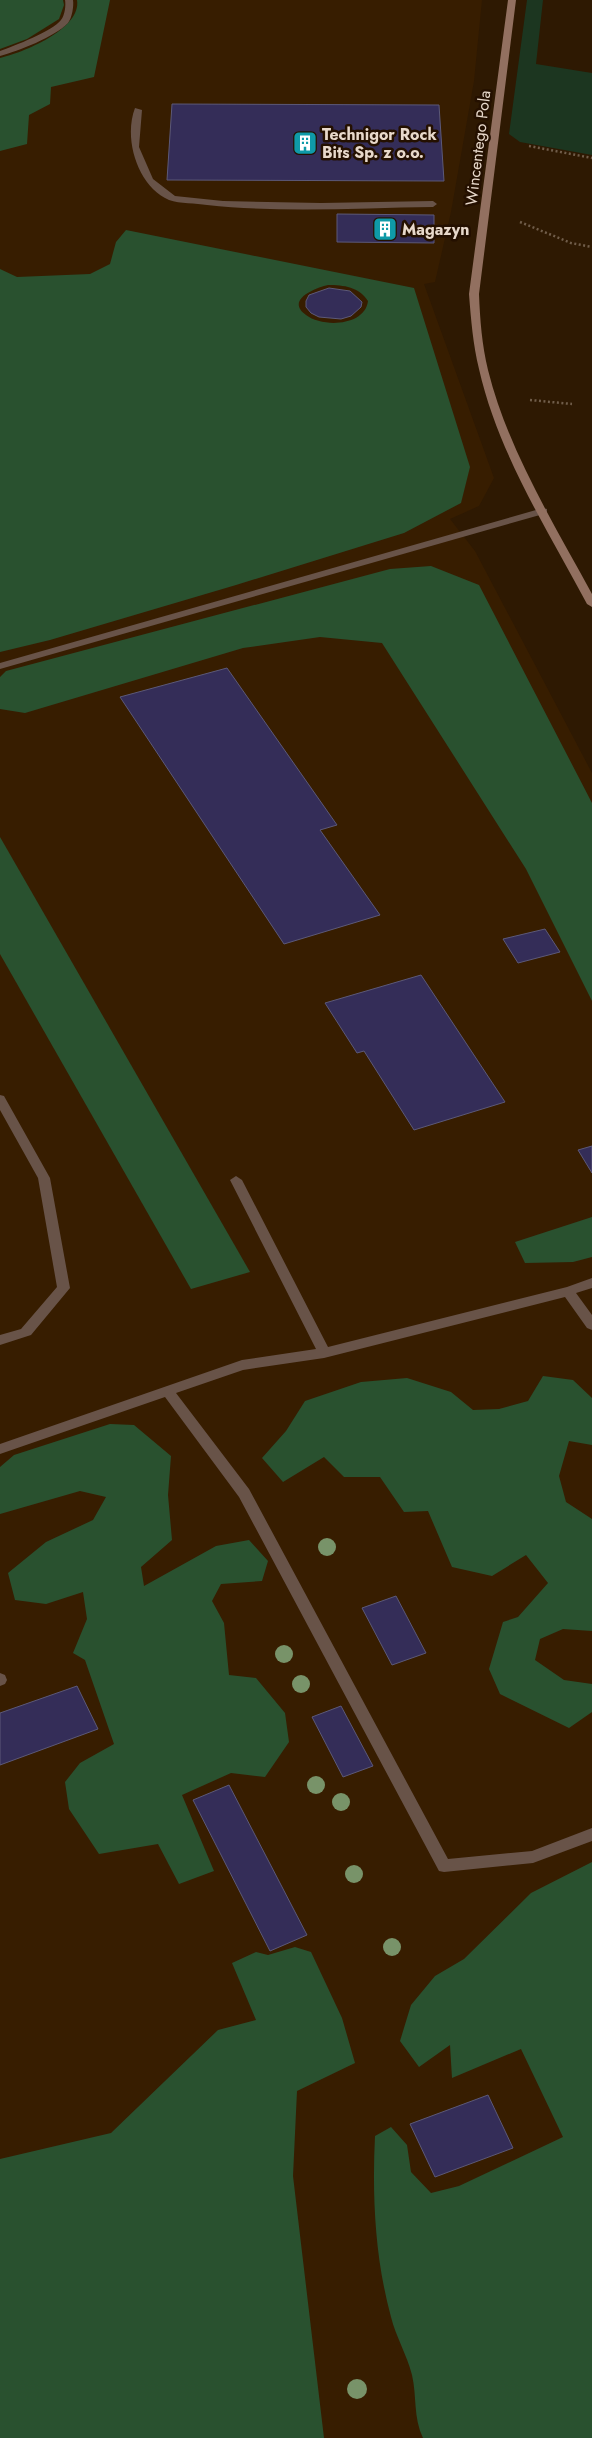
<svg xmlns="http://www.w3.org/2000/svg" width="592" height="2438" font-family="Jost,sans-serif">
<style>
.built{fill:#371d00}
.green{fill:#1c3620}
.forest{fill:#29512f;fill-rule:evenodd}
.building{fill:#342d58;stroke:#5c5978}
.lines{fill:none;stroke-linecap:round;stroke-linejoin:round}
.path{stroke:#705d4a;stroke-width:2.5;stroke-dasharray:2 2.5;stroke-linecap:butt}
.lane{fill:#685348;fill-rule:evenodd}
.secondary{fill:#927060;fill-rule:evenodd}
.tree{fill:#789369}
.labels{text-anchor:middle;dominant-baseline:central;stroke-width:5;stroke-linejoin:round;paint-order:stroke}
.far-poi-label{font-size:16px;font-weight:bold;fill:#e8d9cb;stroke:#241000;text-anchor:start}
.far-street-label{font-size:16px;fill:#e8d9cb;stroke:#241000}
</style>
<rect width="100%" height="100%" fill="#2e1902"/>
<path class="built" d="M0,0H482L474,81L451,212L435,282L424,284L494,478L479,506L450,519L475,551L592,773V2438H0Z"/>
<path class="green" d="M527,0H543L536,64L592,73V155L520,142L509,134Z"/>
<g class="forest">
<path d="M0,0H63L64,5L59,19L27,39L0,49Z"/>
<path d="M77,0H110L94,77L51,87L50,104L29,115L27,144L0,151V58C22,53 82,29 77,0Z"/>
<path d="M126,230L414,288L470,467L461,503L404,533L236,585L50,640L0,652V269L17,277L90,274L110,264L116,242ZM328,285C344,285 359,287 368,301C365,326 323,328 306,315C285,300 315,288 328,285Z"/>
<path d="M431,566L479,585L592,803V1001L526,869L382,643L320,637L243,648L25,713L0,709V677L6,671L390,569Z"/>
<path d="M0,837L250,1272L191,1289L0,954Z"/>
<path d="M592,1217V1257L573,1262L525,1263L515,1242Z"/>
<path d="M543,1376L573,1380L592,1398V1445L569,1441L559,1476L566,1502L592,1519V1631L563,1629L540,1639L535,1660L564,1680L592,1684V1712L569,1728L500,1694L489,1669L503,1622L518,1617L548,1583L526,1555L492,1576L452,1567L428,1511L404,1512L380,1477H344L324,1457L283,1482L262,1458L286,1431L305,1401L361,1382L407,1378L451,1392L473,1410L499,1409L528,1401Z"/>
<path d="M110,1424L134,1425L171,1456L168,1495L172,1540L141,1567L144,1586L216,1546L249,1540L268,1561L262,1581L221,1584L212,1601L224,1623L229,1675L256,1678L285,1713L289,1742L265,1777L231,1773L182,1795L214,1871L179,1884L158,1844L99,1854L69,1809L65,1782L80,1763L114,1744L85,1660L73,1653L87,1619L83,1592L46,1604L15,1600L8,1573L46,1542L93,1520L106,1497L80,1491L0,1514V1467L14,1455Z"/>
<path d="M592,1862V2438H423C413,2417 417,2396 412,2375C407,2355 396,2337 391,2317C375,2258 372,2197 375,2136L391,2127L407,2145L411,2172L431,2193L459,2186L563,2137L521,2049L452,2078L450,2045L419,2067L400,2041L411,2005L435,1976L464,1959L531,1893Z"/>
<path d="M295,1947L311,1952L342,2018L355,2063L297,2091L293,2176L324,2438H0V2159L111,2133L218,2030L256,2020L232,1963L256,1952L268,1955Z"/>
</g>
<g class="building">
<path d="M172,104L439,105L444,181L167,180Z"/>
<path d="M337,214L434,215V243L337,242Z"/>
<path d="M329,288L350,291L362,302L361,307L351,316L341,319L319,317L311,313L306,307V301L309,295Z"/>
<path d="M227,668L337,825L320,830L380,915L284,944L120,697Z"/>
<path d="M545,929L560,952L518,963L503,939Z"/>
<path d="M421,975L505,1102L414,1130L364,1051L357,1053L325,1003Z"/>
<path d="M592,1146V1173L578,1150Z"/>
<path d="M396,1596L426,1653L392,1665L362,1608Z"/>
<path d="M77,1686L98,1729L0,1765V1713Z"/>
<path d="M341,1706L373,1766L343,1777L312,1717Z"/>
<path d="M229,1785L307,1935L270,1951L193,1800Z"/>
<path d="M488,2095L513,2148L435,2177L410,2124Z"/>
</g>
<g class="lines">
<g class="path">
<path d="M529,146L592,158"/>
<path d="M520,222L571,243L592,247"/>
<path d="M530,400L572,404"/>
</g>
<g class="lane">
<path d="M65,0H73C74,6 72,18 68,23C55,37 18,51 0,56V51C14,46 53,31 61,20C65,15 66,5 65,0Z"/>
<path d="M135,108L142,110L139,147L153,179L175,196L223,201L321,203L433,201L437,204L433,207C360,208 280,213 207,205C196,203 180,204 169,200C138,187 123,139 135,108Z"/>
<path d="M543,508L547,509V513L0,669V663Z"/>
<path d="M0,1095L4,1096L50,1178L70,1288L31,1335L0,1345V1335L21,1329L57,1287L38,1178L0,1110Z"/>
<path d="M236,1176L242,1180L328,1347L567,1287L592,1278V1288L576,1293L592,1315V1330L587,1328L565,1297L324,1358L243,1370L176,1393L249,1489L448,1859L532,1851L592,1828V1841L533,1863L444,1872L439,1871L239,1497L165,1397L0,1454V1444L242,1360L316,1349L230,1180Z"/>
<path d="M0,1673L5,1675L7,1680L5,1684L0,1686Z"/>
</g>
<path class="secondary" d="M508,0H516L479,294C480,320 482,345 488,370C508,450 553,522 592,594V607L587,604C547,529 498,453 479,369C473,344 471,320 469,294Z"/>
</g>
<g class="tree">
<circle cx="327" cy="1547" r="9"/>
<circle cx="284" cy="1654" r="9"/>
<circle cx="301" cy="1684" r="9"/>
<circle cx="316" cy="1785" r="9"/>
<circle cx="341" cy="1802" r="9"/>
<circle cx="354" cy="1874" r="9"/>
<circle cx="392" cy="1947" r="9"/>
<circle cx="357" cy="2389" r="10"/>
</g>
<defs>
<g id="building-square" transform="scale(1.25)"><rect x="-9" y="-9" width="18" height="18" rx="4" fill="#0f9aa8" stroke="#241000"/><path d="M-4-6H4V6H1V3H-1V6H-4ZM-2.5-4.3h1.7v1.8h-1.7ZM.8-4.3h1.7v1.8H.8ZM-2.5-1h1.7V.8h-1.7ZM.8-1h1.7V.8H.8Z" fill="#fff"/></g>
</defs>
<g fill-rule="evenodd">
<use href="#building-square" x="305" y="143"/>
<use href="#building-square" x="385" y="229"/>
</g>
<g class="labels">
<g class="far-poi-label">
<text x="322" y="134">Technigor Rock<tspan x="322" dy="18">Bits Sp. z o.o.</tspan></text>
<text x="402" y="229">Magazyn</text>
</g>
<g class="far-street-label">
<text transform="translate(478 148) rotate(-83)">Wincentego Pola</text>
</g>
</g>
</svg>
